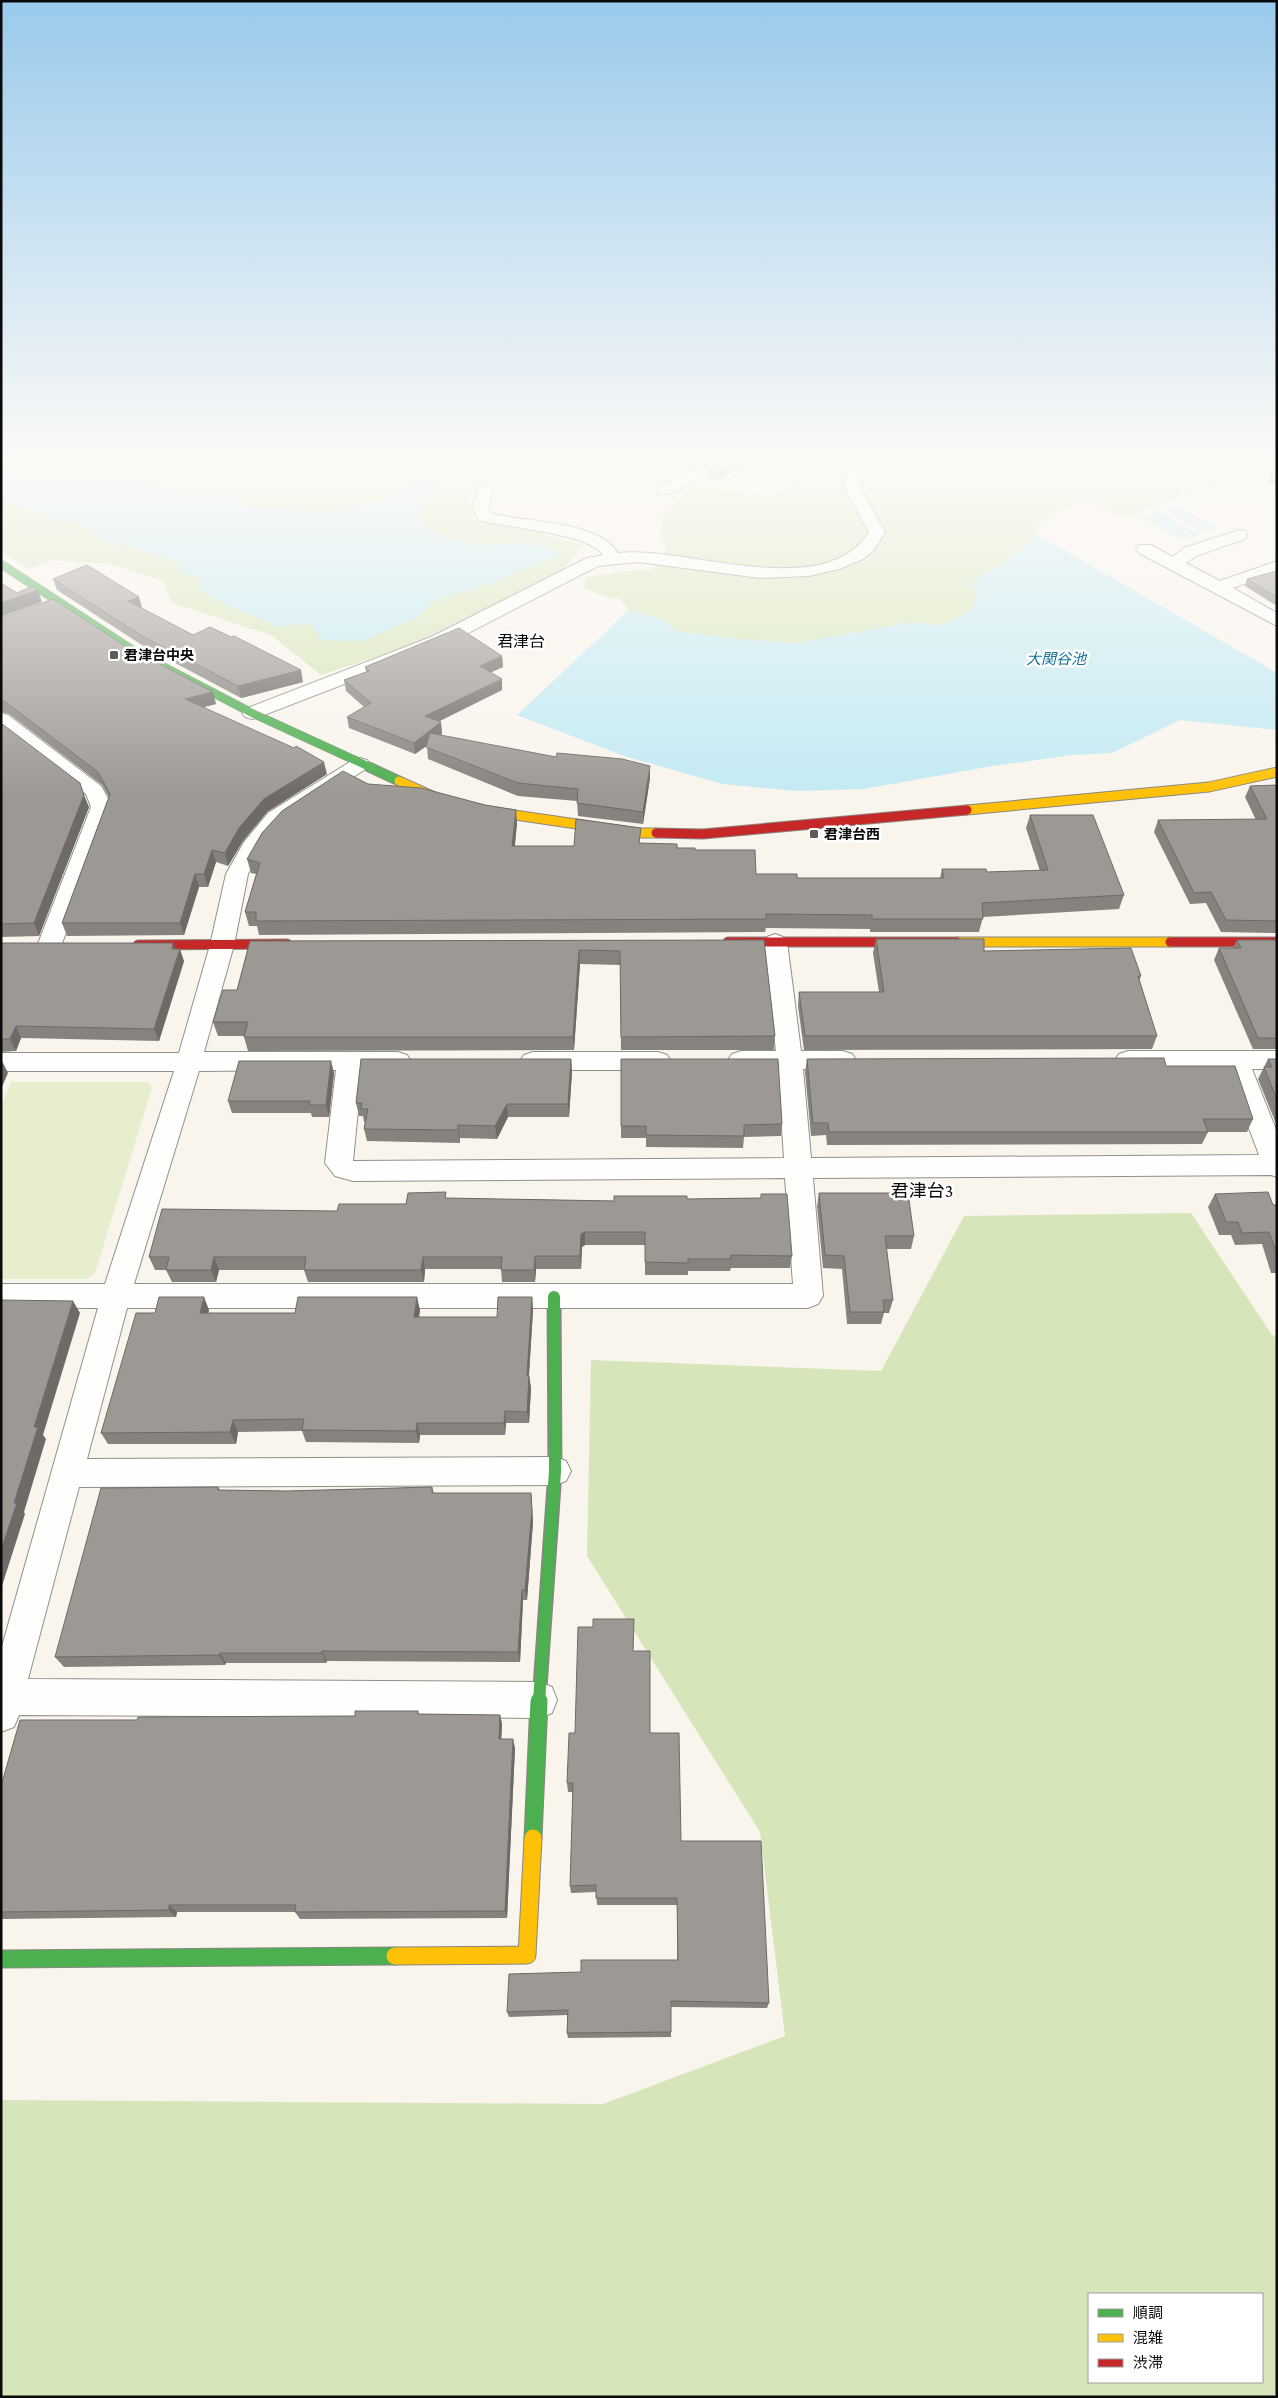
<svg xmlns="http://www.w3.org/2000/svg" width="1278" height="2398" font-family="'Crimson Pro','Noto Sans JP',serif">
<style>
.green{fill:#e6eecd}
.forest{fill:#d7e6ba;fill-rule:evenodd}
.water{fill:#c3eaf3}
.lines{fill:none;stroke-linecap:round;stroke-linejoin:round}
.street-casing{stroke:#92908c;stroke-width:2}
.fast-far3-casing{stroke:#888683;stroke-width:9}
.fast-far2-casing{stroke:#888683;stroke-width:11}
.fast-far1-casing{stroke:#888683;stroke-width:15}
.fast-casing{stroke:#888683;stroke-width:19}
.slow-far1-casing{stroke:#888683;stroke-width:11}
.slow-casing{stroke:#888683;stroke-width:19}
.jam-casing{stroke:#888683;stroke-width:11}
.street{fill:#fefefc;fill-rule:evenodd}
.fast-far3{stroke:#4caf50;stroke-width:8}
.fast-far2{stroke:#4caf50;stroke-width:9}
.fast-far1{stroke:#4caf50;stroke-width:12}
.fast{stroke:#4caf50;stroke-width:17}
.slow-far1{stroke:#ffc107;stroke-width:9}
.slow{stroke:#ffc107;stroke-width:17}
.jam{stroke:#c62828;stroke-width:9}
.wall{fill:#86837f}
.shaded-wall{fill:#6d6a68}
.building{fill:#9c9894;stroke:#6d6a68}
.poi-dot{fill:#5e5c59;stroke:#fff;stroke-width:2}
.labels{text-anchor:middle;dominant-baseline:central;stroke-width:5;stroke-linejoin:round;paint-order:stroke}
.far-poi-label{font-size:14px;font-weight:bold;fill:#0a0a0a;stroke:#fff;text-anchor:start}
.far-water-label{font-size:15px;font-style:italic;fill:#14739c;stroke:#fff}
.far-quarter-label{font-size:16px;fill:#0a0a0a;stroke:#fff}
.neighbourhood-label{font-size:18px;fill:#0a0a0a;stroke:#fff}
</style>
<rect width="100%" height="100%" fill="#f9f5ed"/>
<path class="green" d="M11,1082H148L152,1088L95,1273L87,1279H1V1107Z"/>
<g class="forest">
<path d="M1,460H617L636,467L609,481L590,473L548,480L547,471L495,465L491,474L468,496L475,520L543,534L582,545L563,570L433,638L321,675L271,635L172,603L163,581L110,564L51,560L29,569L1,551Z"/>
<path d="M806,460H1258V468L1220,483L1179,494L1176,499L1129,516L1116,515L1089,500L1048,514L1025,548L969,584L977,593L972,609L942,626L914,622L798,643L727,638L675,631L663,620L629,610L620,599L603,596L582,587L587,577L636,570H652L667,548L660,536L662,519L681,496L691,490H716L772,496L791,487L799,468Z"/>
<path d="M1191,1213L1272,1335L1277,1337V2397H1V2100L603,2104L785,2036L760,1832L587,1556L591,1360L881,1371L964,1216ZM1089,2294H1262V2382H1089Z"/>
</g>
<g class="water">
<path d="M1,460H82L115,476L184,492L205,489L230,495L243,506L331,512L386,501L410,487L433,460L441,477L436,493L421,504L418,522L446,537L473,545L534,543L563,554L475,589L436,599L417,618L362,641L322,640L311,623L279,627L224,604L200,589V577L181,572L175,560L103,540L83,525L54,519L1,500Z"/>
<path d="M1180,507L1217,528L1203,532L1167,511Z"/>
<path d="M1159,511L1199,535L1182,541L1141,517Z"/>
<path d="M1036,534L1277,673V730L1180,720L1112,753L1072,755L987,767L863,789L796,791L723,784L624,756L517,715L629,610L663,620L676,631L727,638L797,643L914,622L942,626L972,609L977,593L969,584C993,570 1017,557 1036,534Z"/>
</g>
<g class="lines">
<g class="street-casing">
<g id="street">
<path d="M714,460H735L670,494H658L656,491L658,488Z"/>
<path d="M859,460H877L861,475V489L885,532L874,550L863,559L839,569L809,576L760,578L638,562L598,566L445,645L259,717L252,719L245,717L242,713L245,709L431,637L587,558L603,555C589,533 506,528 479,520L472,507L479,487H491L493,490L488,507L491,513C526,523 598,520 618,553C686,545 824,604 869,532L845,489V474Z"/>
<path d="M1239,530L1245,531L1247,535L1245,539L1196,556L1186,563L1220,581L1277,561V572L1233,588L1277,613V626L1139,553L1136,549L1139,545H1151L1173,557L1184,548Z"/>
<path d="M1,713L8,715L101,786L113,807L61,946L57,951L49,954L41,951L37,946L91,807L86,794L1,729Z"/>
<path d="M360,758L367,760L370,764L367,768L284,823L264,845L248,874L234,945L204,1052H398L407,1055L411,1061L407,1067L398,1070H362L353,1161L784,1158L778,1069H741L732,1066L728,1060L732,1054L741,1051H776L763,942L767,937L775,934L783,937L787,942L801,1051H843L852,1054L856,1060L852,1066L843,1069H803L811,1158L1259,1155L1227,1069H1128L1119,1066L1115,1060L1119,1054L1128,1051H1277V1069H1252L1277,1132V1177L1271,1175L813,1178L823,1296L818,1304L808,1308H127L87,1459L555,1457L566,1461L571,1471L566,1481L555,1485L79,1487L28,1679L539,1682L552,1687L557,1700L552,1713L539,1718L19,1715L14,1727L1,1732V1650L98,1308H1V1284H105L174,1071H1V1053H179L210,945L226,874L244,842L268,813L353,760ZM336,1070L325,1163L335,1176L353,1181L785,1178L793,1284H134L199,1071Z"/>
<path d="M533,1052H658L667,1055L671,1061L667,1067L658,1070H533L524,1067L520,1061L524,1055Z"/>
</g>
</g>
<g class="fast-far3-casing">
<path id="fast-far3" d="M1,564L137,653L252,713L372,768"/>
</g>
<g class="fast-far2-casing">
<path id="fast-far2" d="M369,767L399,781"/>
</g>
<g class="fast-far1-casing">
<path id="fast-far1" d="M539,1702L555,1471L554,1297"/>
</g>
<g class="fast-casing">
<g id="fast">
<path d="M533,1838L539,1701"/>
<path d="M1,1959L395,1956"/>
</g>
</g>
<g class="slow-far1-casing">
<g id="slow-far1">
<path d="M399,781L439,799L487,811L638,833H656"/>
<path d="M967,810L1209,787L1277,772"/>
<path d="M957,942H1170"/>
</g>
</g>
<g class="slow-casing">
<path id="slow" d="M395,1956L527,1955L533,1838"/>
</g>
<g class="jam-casing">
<g id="jam">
<path d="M656,833L703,834L967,810"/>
<path d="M728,942H957"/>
<path d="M1170,942H1277"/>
<path d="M138,945L287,944"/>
</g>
</g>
<use href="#street" class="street"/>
<use href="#fast-far3" class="fast-far3"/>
<use href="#fast-far2" class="fast-far2"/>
<use href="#fast-far1" class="fast-far1"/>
<use href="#fast" class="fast"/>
<use href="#slow-far1" class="slow-far1"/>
<use href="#slow" class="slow"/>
<use href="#jam" class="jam"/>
</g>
<g class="wall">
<path d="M668,460H709L691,470Z"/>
<path d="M725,460H768L757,465L752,463L717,480L708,476V469Z"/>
<path d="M1277,470V487L1268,482L1271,473Z"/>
<path d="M1277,571V606L1245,586L1247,579Z"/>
<path d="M53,579L142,608L193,635L303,682L241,698L145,647L57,590Z"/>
<path d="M1,618L125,646L216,704L204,707L327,774L267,812L243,841L228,866L216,862L208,887H199L184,935L67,936L62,923L109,797L102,785L9,714L1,712Z"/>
<path d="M502,656L503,667L490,672L502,690L438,722H441L442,734L440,735L650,778L643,824L578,816L577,801L518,796L428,759L427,746L415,754L349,728L347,717L364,707L346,691L344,680L366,672L365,667Z"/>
<path d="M1,723L89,807L39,936L1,937Z"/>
<path d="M368,784L517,823L515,846H574L641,843L695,850L756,874L797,878H940L942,869L987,872L1040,871L1026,828L1030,815L1124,895L1119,909L983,917L979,932H870V929L766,928L765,932L259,935L257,926H249L245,912L256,874L251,873L247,859Z"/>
<path d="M1277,785V933L1221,932L1206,903L1190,904L1154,832L1158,820H1256L1245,797L1250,786Z"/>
<path d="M876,939L984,951L1141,976L1139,981L1157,1036L1152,1049L804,1050L798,1006L799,992H879L873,953Z"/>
<path d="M764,940L775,1036L774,1050H621L620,965L580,964L574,1050L248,1051L244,1037V1036H218L213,1022L237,990L250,941Z"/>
<path d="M1237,940H1277V1049H1253L1214,960L1219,948H1233Z"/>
<path d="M1,943L175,949L184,961L159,1041L21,1038L16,1051L1,1052Z"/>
<path d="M571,1059L572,1072L569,1117H508L497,1139L460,1138V1143L367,1141L364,1129L365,1122H364L363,1116H359L356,1103Z"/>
<path d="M621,1059L782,1124L781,1136L744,1137L743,1148L646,1147V1138H621Z"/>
<path d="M807,1059L1166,1066L1253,1119L1247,1132H1208L1202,1144L827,1145L826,1135L811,1136L805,1072Z"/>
<path d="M1268,1059H1277V1126L1258,1079Z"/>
<path d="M334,1073L329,1117H312L311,1113H232L228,1101Z"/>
<path d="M819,1193L914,1236L911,1249H886L893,1300L889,1313H884L881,1324H847L842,1269L823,1268L817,1206Z"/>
<path d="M761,1194L792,1256L790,1268H731L730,1271H688V1275H645V1245H585L582,1247L581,1269H536L535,1282H502L501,1269H425L424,1282H308L304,1270H219L216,1282H172L166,1270H155L149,1257L337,1211L406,1204L447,1198L614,1201L687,1199L761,1198Z"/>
<path d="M1215,1194L1273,1205H1277V1273H1271L1262,1244L1235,1245L1231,1235H1219L1208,1207Z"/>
<path d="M532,1297L533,1310L529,1376L531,1388L529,1423H506L505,1435H420L419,1443L306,1442L302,1431L238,1432L236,1444H108L101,1433L155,1313L209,1310L208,1313H295L420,1310L419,1317H497Z"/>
<path d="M218,1487L220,1490L287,1491L432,1487L434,1493H531L533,1522L527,1600H523L520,1662L327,1661L326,1663H226L225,1665L64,1667L55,1657Z"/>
<path d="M633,1651L650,1733L681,1841L769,2003L767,2008L671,2007V2037L568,2038L567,2033V2015L509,2017L507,2012L581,1972L677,1960V1905H597L596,1892L571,1893L570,1886L573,1792H568L567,1783L575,1733Z"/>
<path d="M418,1711L419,1714L500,1715L502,1724L501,1739L515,1748L507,1918L300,1919L295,1912H177L176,1917L1,1919V1786L137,1720L355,1716Z"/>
</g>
<g class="shaded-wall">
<path d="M695,460H709L691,470V463Z"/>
<path d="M743,460H752V463L717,480L718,473Z"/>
<path d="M757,460H768L757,465Z"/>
<path d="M38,590L42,602L1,617V603Z"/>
<path d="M139,597L142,608L132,613L128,601Z"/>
<path d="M502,656L503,667L481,677L480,666Z"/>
<path d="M301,670L303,682L241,698L238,686Z"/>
<path d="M502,679V690L427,727L425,716Z"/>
<path d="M213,692L216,704L188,711L185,699Z"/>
<path d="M441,722L442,734L415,754L414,743Z"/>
<path d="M324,762L327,774L267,812L243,841L228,866L225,853L239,828L264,799Z"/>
<path d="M650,766V778L643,824V812Z"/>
<path d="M84,795L89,807L39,936L34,923Z"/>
<path d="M516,810L517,823L513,859L512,846Z"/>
<path d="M212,850L216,862L208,887L204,874Z"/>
<path d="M195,874L199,887L184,935L180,923Z"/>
<path d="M173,943L178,955L180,949L184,961L159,1041L154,1029Z"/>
<path d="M579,950L580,964L574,1050L573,1037Z"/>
<path d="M16,1026L21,1038L16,1051L10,1039Z"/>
<path d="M571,1059L572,1072L569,1117L568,1104Z"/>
<path d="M1,1061H2L8,1073L1,1089Z"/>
<path d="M331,1061L334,1073L329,1117L326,1105Z"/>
<path d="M507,1104L508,1117L497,1139L495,1126Z"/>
<path d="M458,1125L460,1138V1143L458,1130Z"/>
<path d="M585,1232V1245L582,1247L581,1269L580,1256L581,1234Z"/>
<path d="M535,1256L536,1269L535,1282L534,1270Z"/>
<path d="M214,1257L219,1270L216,1282L211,1270Z"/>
<path d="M423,1257L425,1269L424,1282L421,1270Z"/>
<path d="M204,1297L209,1310L205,1326L200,1313Z"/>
<path d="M417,1297L420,1310L417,1329L414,1317Z"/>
<path d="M532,1297L533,1310L528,1388L527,1376Z"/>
<path d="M73,1301L80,1313L43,1435L46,1439L24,1512L25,1514L1,1589V1550L34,1427Z"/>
<path d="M529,1376L531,1388L529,1423L527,1412Z"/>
<path d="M505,1411L506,1423L505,1435L504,1423Z"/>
<path d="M233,1420L238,1432L236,1444L230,1432Z"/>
<path d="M417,1423L420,1435L419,1443L416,1431Z"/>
<path d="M531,1493L533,1522L527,1600L525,1590Z"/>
<path d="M522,1590L523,1600L520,1662L518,1652Z"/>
<path d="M322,1651L327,1661L326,1663L322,1653Z"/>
<path d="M220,1653L226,1663L225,1665L219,1655Z"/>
<path d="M500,1715L502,1724L501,1748L499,1739Z"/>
<path d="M513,1739L515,1748L507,1918L505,1911Z"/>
<path d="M169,1905L177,1912L176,1917L169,1910Z"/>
</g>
<g class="building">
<path d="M685,460H695L691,463Z"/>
<path d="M725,460H743L718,473L708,469Z"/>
<path d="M1277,470V477L1271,473Z"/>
<path d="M87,565L139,597L128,601L193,635L210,627L231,637L234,636L301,670L238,686L142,636L53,579Z"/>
<path d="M1277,571V597L1247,579Z"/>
<path d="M1,583L17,593L33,586L38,590L1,603Z"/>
<path d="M53,599L125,646L213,692L185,699L294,748L296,746L324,762L264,799L239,828L225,853L212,850L204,874H195L180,923H62L110,794L98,772L4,701H1V618Z"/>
<path d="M459,628L502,656L480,666L502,679L425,716L441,722L414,743L347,717L371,703L344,680L369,671L365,667Z"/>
<path d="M1,723L80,783L84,795L34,923L1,924Z"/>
<path d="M430,733L556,757L557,753L622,759L650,766L643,812L577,803L578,789L518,783L426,747Z"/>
<path d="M343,771L368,784L421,788L485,805L516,810L512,846H574L576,819L641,828L639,843L677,844V848H695V850H755L756,874H797V878H944L942,869H986L987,872L1048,870L1030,815H1093L1124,895L982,903L983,919H872V915L766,914V919L256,921V912H245L260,863L247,859L262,833L282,811Z"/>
<path d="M1277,785V921L1226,920L1211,892L1194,893L1158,820L1267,819L1250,786Z"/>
<path d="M876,939H984V951L1131,948L1141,976H1138L1157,1036H805L799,992H884Z"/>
<path d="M764,940L775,1036L621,1037L620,951L579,950L573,1037H244L248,1022H213L223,990H237L250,941Z"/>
<path d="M1237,940H1277V1038H1258L1219,948H1241Z"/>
<path d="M1,943H173L172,949H180L154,1029L16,1026L10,1039H1Z"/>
<path d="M1164,1058L1166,1066H1235L1253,1119H1203L1208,1132H829L828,1123H813L807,1059Z"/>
<path d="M361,1059H571L568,1104H507L495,1126L458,1125V1130L364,1129L368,1109H361L362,1103H356Z"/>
<path d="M621,1059H778L782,1124L744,1125V1136L646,1135V1126H621Z"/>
<path d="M1268,1059H1277V1100L1264,1067H1272Z"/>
<path d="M239,1061H331L326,1105H309L310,1101H228Z"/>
<path d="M446,1192L445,1198L614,1201V1196H687V1199L761,1198V1194H787L792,1256L731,1255V1259H688V1263L645,1262V1232H585L581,1234L580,1256H535L534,1270H501L502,1257H423L421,1270H304L306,1257H214L211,1270H166L169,1257H149L162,1209L337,1211L339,1204H406L408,1193Z"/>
<path d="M1268,1192L1273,1205H1277V1254L1269,1232L1242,1233L1238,1222H1226L1215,1194Z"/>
<path d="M819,1193H908L914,1236H885L893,1300H883L884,1312H850L844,1256L825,1255Z"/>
<path d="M159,1297H204L200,1313H295L298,1297H417L414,1317H497L498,1297H532L527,1376H529L527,1412L505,1411L504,1423H417L416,1431L302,1430L304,1419L233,1420L230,1432L101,1433L136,1313H155Z"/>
<path d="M1,1300L73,1301L34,1427H38L14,1503H17L1,1550Z"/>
<path d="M218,1487V1490L287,1491L432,1487V1493H531L532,1510L525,1590H522L518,1652L322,1651V1653H220L219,1655L55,1657L101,1488Z"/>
<path d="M593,1619H634L633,1651H650V1733H679L681,1841H761L769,2003L671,2001V2032L567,2033L568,2010L507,2012L509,1974L581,1972V1960H678L677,1898H596V1885L570,1886L573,1783H567L569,1733H575L578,1627H593Z"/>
<path d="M355,1711H418V1714L500,1715L499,1739H513L505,1911L295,1912L296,1905H169V1910L1,1912V1806L2,1803H1V1786L20,1720H137L138,1717L355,1716Z"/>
</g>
<linearGradient id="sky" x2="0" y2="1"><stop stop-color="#99caec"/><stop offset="0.58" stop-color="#fcfaf7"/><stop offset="1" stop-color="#fcfaf7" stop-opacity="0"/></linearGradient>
<rect width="1278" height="796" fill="url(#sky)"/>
<g class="poi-dot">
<rect x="109" y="650" width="10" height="10" rx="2.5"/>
<rect x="809" y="829" width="10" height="10" rx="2.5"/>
</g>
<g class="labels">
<g class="far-poi-label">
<text x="124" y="655">君津台中央</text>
<text x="824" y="834">君津台西</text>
</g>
<g class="far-water-label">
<text x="1056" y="659">大関谷池</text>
</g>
<g class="far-quarter-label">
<text x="521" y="641">君津台</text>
</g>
<g class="neighbourhood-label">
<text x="922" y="1191">君津台3</text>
</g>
</g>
<rect width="1278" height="2398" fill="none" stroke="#0a0a0a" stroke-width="5"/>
<rect x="1088" y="2293" width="175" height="90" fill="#ffffff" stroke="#9d9d9d"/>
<rect x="1098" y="2309" width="25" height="8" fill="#4caf50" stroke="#9d9d9d"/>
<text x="1133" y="2318" font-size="15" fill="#0a0a0a">順調</text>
<rect x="1098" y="2334" width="25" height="8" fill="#ffc107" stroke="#9d9d9d"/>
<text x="1133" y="2343" font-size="15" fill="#0a0a0a">混雑</text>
<rect x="1098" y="2359" width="25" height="8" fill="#c62828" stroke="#9d9d9d"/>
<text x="1133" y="2368" font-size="15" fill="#0a0a0a">渋滞</text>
</svg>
